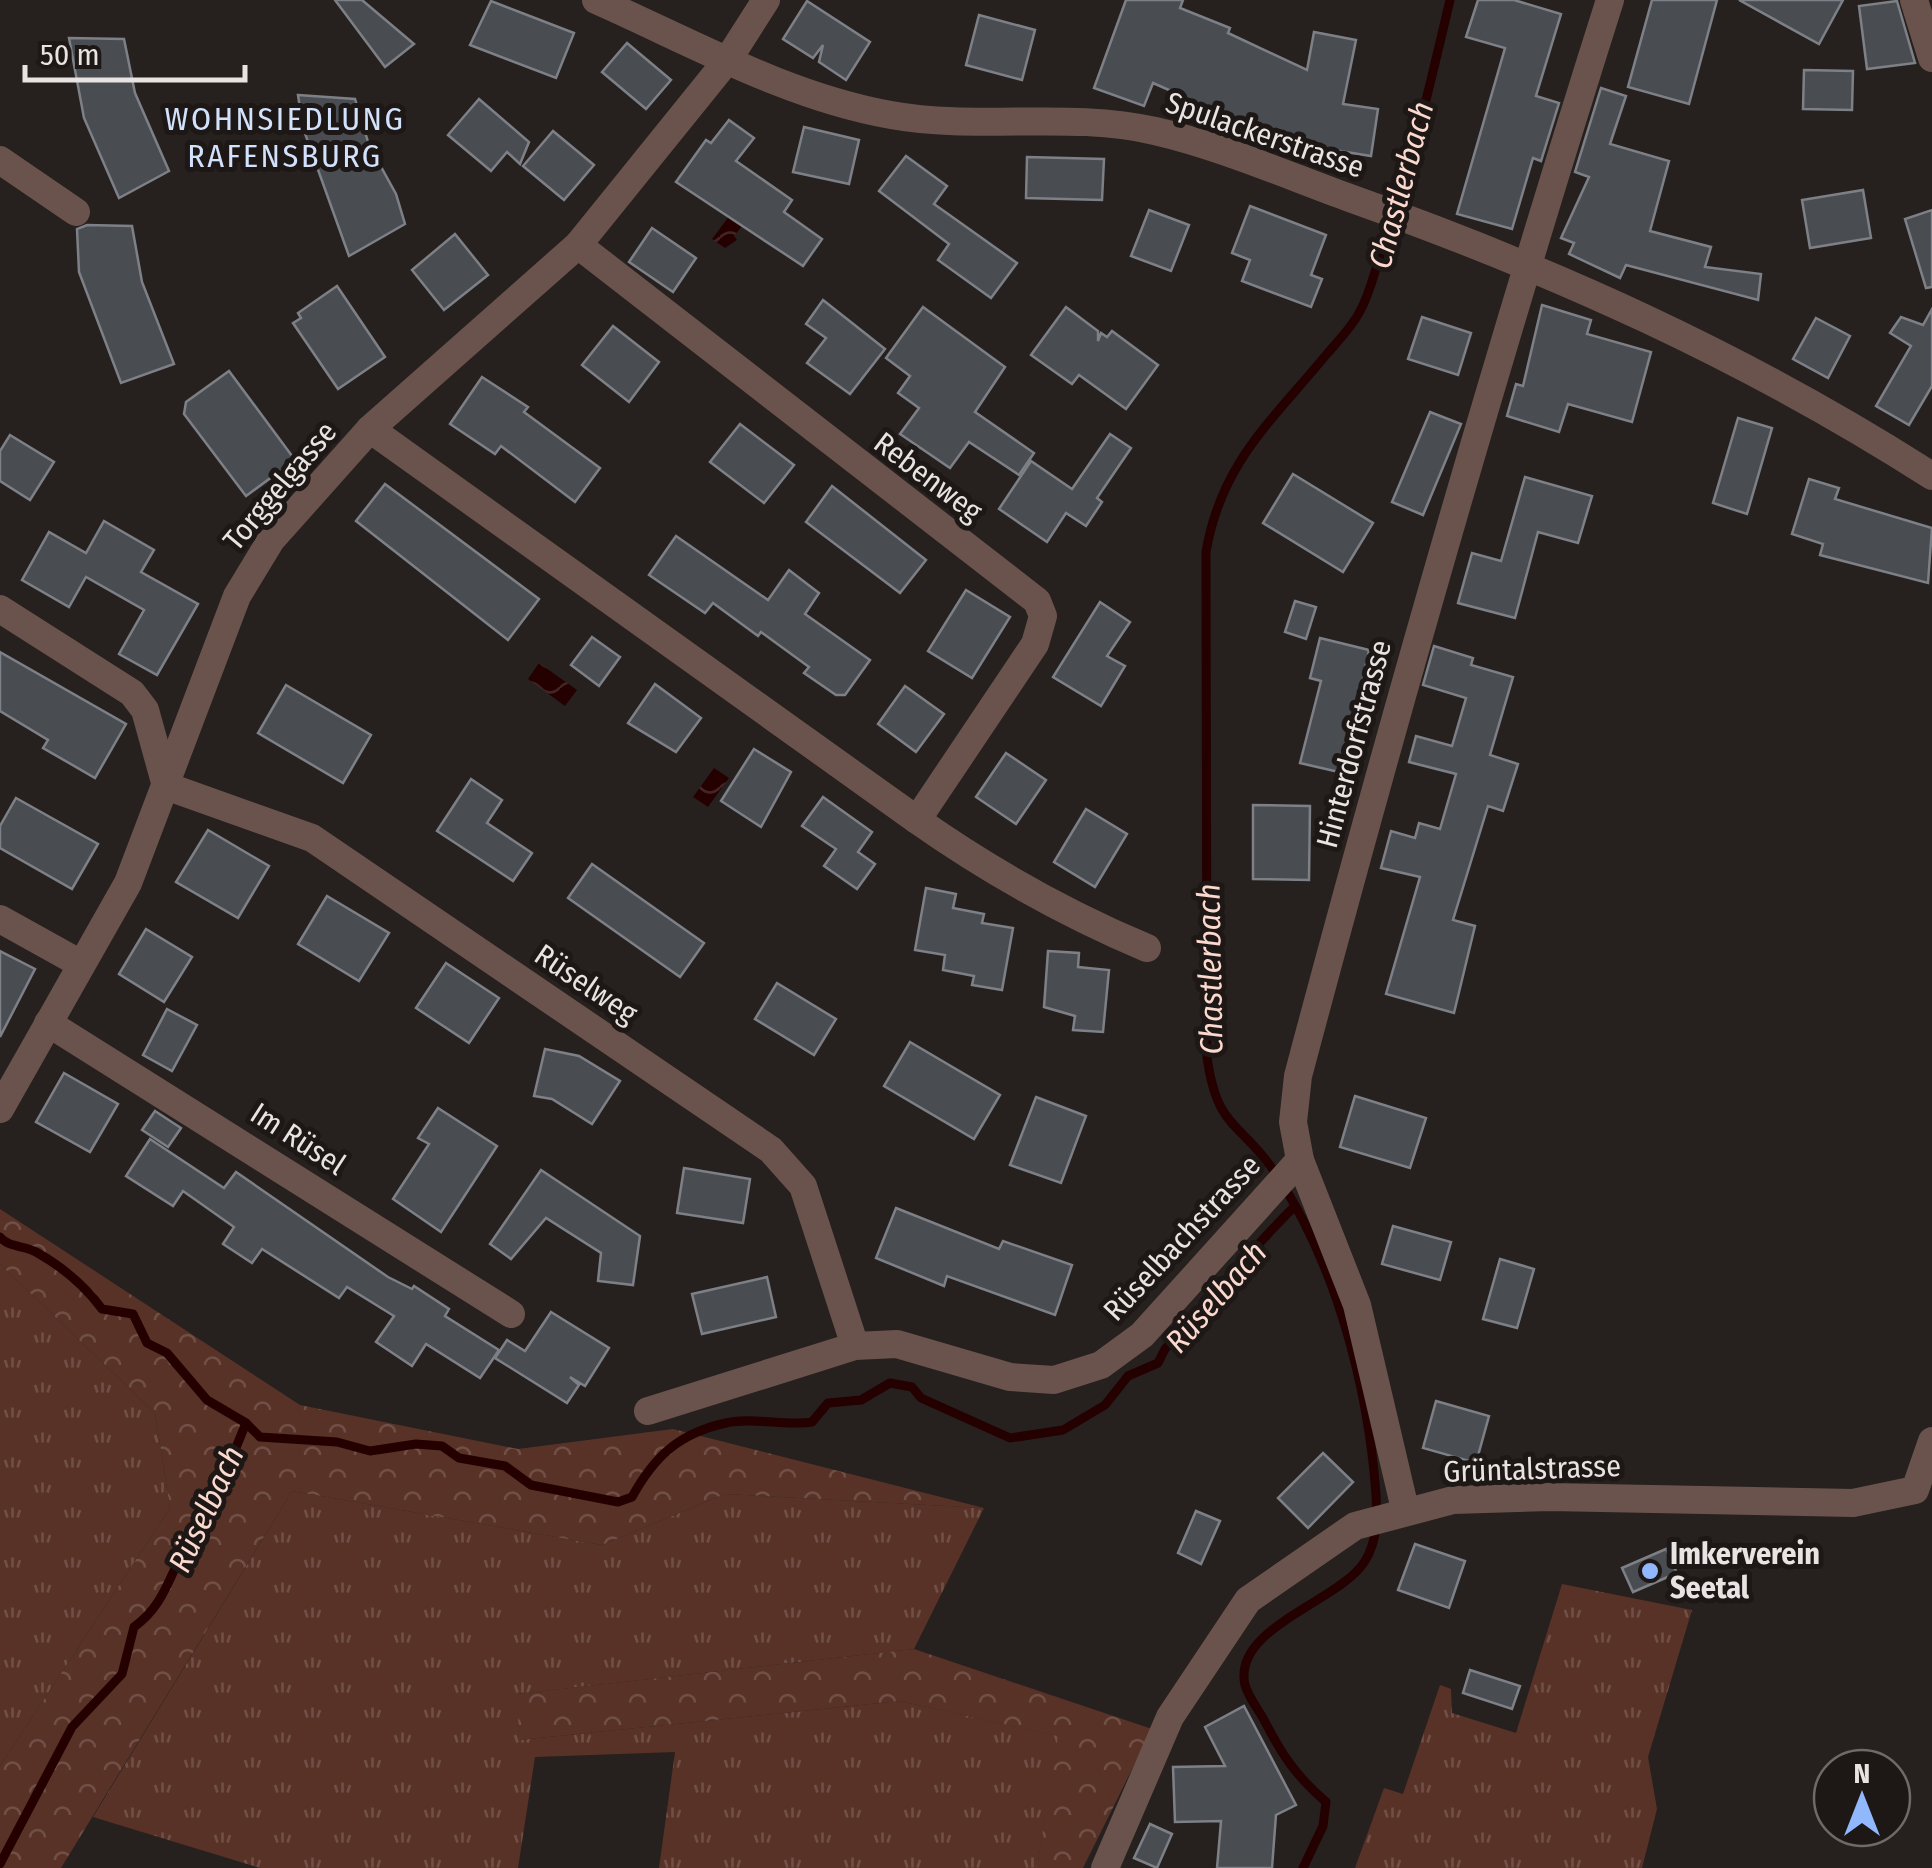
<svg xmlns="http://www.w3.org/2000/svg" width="1932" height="1868" font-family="'Fira Sans Condensed',sans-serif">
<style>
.grass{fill:url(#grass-tufts)}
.forest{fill:url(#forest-crowns)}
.water{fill:url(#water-waves)}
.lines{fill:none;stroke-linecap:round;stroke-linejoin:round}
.stream{stroke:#240000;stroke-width:9}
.building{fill:#494c51;stroke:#7d8086;stroke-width:2.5}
.minor{stroke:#6a534c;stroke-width:28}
.poi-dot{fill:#91b8fd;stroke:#1d1715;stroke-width:4}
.labels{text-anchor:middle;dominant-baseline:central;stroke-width:10;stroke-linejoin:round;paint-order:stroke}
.street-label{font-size:30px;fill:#e9e4e3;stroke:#1d1715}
.poi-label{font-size:30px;font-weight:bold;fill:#e9e4e3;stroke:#1d1715;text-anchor:start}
.neighbourhood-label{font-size:32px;letter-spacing:2.5px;fill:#d2e1fc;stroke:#1d1715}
.water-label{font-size:32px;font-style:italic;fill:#fbd9ce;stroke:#1d1715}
</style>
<defs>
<pattern id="grass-tufts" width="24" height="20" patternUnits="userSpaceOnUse" patternTransform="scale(2.5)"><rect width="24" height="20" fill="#583227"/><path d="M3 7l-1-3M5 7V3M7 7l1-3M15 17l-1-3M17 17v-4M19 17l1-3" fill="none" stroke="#705046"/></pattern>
<pattern id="forest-crowns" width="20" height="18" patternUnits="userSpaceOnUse" patternTransform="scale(2.5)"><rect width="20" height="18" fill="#583227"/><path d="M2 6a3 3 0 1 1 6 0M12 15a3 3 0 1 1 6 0" fill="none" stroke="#705046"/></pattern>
<pattern id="water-waves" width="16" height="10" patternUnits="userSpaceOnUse" patternTransform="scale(2.5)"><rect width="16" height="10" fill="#240000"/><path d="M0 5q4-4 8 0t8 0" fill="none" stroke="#442525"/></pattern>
</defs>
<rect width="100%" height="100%" fill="#26201e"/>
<g class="grass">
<path d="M0,1264L155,1413L170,1508L0,1766Z"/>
<path d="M292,1491L602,1545L725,1494L984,1508L914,1649L518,1694L519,1740L900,1701L1059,1736L1037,1868H659L675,1752L535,1757L518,1868H260L93,1817Z"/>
<path d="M1562,1584L1692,1610L1648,1757L1657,1809L1642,1868H1355L1384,1788L1403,1794L1440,1685L1451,1689L1452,1713L1516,1733Z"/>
</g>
<g class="forest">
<path d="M0,1209L300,1405L518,1449L673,1429L984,1508L725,1494L602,1545L292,1491L61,1868H0V1766L170,1508L155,1413L0,1264Z"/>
<path d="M914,1649L1152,1729L1083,1868H1037L1058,1736L900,1701L519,1740L517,1694Z"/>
</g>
<g class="water">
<path d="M733,211L746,221L734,236L737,240L725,248L712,239Z"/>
<path d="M539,663L577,690L565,706L528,679Z"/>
<path d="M714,768L729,778L708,807L693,797Z"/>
</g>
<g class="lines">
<g class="stream">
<path d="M0,1237C9,1248 24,1245 36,1252C61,1266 85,1286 102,1309L133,1314L147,1343L167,1353L207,1400L246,1423"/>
<path d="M0,1864L72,1727L122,1674L134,1627C165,1605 169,1575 188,1543C213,1502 228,1468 246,1423L260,1437L337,1442L370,1451L416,1444L442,1446L459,1458L505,1466L531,1485L618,1502L632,1497C654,1457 679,1433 726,1423C753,1417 785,1426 812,1422L828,1403L861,1400L890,1383L912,1387L921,1398L1010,1438L1063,1430L1105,1405L1128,1376L1158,1363L1165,1349C1209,1303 1248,1252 1293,1208"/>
<path d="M1303,1868L1323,1826L1326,1802C1295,1775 1282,1755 1263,1718C1257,1708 1248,1696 1245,1685C1232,1627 1340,1602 1365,1561C1378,1540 1377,1517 1376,1494C1368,1386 1336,1263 1274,1171C1240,1121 1217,1130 1207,1057L1206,552C1221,463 1271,422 1326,355C1337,342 1351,328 1359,313C1371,292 1374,272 1382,249C1411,168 1430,85 1450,0"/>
</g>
</g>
<g class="building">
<path d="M335,0H362L414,44L385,67Z"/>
<path d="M1126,0H1183L1180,8L1230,28L1228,33L1307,70L1314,32L1356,40L1343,104L1378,109L1371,156L1265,139L1214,117L1217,111L1153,83L1144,106L1094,88Z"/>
<path d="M1478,0H1514L1561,14L1536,96L1559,103L1541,161L1533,158L1512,229L1457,214L1505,48L1466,37Z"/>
<path d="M1652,0H1717L1689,104L1628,87Z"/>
<path d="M1739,0H1843L1819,44Z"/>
<path d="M491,1L574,33L556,78L470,45Z"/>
<path d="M807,1L870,42L846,80L819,62L823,45L813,58L783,39Z"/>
<path d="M1897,1L1915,63L1867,69L1859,6Z"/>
<path d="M979,15L1035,30L1022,80L966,65Z"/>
<path d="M69,38L124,39L135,93L169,171L119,198L84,118Z"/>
<path d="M627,43L671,80L646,109L602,72Z"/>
<path d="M1804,70L1853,71L1852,110L1803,109Z"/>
<path d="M1601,88L1626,96L1610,144L1669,161L1650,231L1711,247L1705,267L1761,274L1758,300L1626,265L1620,278L1569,254L1574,243L1561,238L1589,177L1575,172Z"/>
<path d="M298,95L355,99L369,145L396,194L405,224L349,256L303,128Z"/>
<path d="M479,99L529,142L520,164L507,152L491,171L448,135Z"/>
<path d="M729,120L754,138L736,161L792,200L784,212L822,239L803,266L676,182L706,140L711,143Z"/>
<path d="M804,127L859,140L849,184L793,172Z"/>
<path d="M553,131L594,165L564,200L523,166Z"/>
<path d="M906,156L947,186L934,204L1017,263L991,298L938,260L949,244L879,191Z"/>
<path d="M1027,157L1104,159L1102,200L1026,198Z"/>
<path d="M1863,190L1871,238L1810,248L1802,200Z"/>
<path d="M1250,206L1326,235L1311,275L1322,279L1311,307L1242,281L1250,260L1232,253Z"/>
<path d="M1149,210L1189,225L1171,271L1131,256Z"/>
<path d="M1932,210V287L1926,288L1905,219Z"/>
<path d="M87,225L132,226L142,282L174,364L121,383L79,272L77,229Z"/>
<path d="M652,228L696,258L673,292L629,262Z"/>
<path d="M455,234L488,275L444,310L412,270Z"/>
<path d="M337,286L385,357L338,389L293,323L301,318L298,313Z"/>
<path d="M823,300L885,349L850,394L807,363L826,338L806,324Z"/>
<path d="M1542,305L1591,320L1587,334L1651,352L1632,422L1568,404L1559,432L1507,416L1516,384L1523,386Z"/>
<path d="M923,307L1005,367L975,412L1034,453L1019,475L969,442L950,468L900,434L919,408L898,393L910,376L886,358Z"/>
<path d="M1066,307L1098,331V341L1101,333L1107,337L1112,331L1158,365L1126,409L1079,375L1072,384L1031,355Z"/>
<path d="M1932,309V386L1909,425L1876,406L1911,346L1890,333L1901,317L1923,325Z"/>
<path d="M1422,317L1471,333L1458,375L1408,359Z"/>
<path d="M1816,318L1850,336L1828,378L1793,359Z"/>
<path d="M613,326L659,362L629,402L582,365Z"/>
<path d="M229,371L295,460L246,496L184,414L186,402Z"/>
<path d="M482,377L528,407L524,412L600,468L575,502L501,446L495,454L450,424Z"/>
<path d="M1430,412L1461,424L1423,515L1392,502Z"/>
<path d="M1738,418L1772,428L1747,514L1713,503Z"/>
<path d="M740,424L794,465L764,503L710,462Z"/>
<path d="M1110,434L1131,448L1097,498L1102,502L1086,526L1066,513L1047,542L999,509L1031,461L1072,489Z"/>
<path d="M10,435L54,462L30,500L0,481V451Z"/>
<path d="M1293,474L1373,523L1343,572L1263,523Z"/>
<path d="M1525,477L1592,496L1578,543L1538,532L1515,618L1458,603L1472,553L1501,561Z"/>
<path d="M1809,479L1839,488L1835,499L1932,528L1928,583L1820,555L1823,544L1792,534Z"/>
<path d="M385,484L539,599L508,640L356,521Z"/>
<path d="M832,486L926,560L900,593L806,522Z"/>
<path d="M104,521L154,550L141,572L198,604L157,675L119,654L144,610L86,577L69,607L22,580L49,532L86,553Z"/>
<path d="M676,536L768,600L789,570L819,593L805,614L870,660L845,695H836L804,673L809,667L761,632L758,636L713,603L705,613L649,575Z"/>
<path d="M966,590L1010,617L972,678L928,651Z"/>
<path d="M1295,601L1316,607L1306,639L1285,632Z"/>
<path d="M1100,602L1130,622L1107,656L1125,666L1101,706L1053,677Z"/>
<path d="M592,637L620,657L599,686L571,665Z"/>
<path d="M1320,638L1369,650L1343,773L1300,763L1321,681L1310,678Z"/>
<path d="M1434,646L1473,658L1471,665L1513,677L1490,755L1518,764L1503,811L1488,806L1453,920L1475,926L1454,1013L1386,994L1420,877L1381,868L1391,831L1415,838L1419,823L1440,829L1456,774L1409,762L1416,736L1452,746L1466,698L1423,685Z"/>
<path d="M0,652L126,724L95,778L43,748L48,740L0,711Z"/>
<path d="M655,684L701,718L676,752L628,723Z"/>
<path d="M286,685L371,735L343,783L258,733Z"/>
<path d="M905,686L944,714L916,752L878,724Z"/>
<path d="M754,749L791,772L761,827L721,801Z"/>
<path d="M1006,753L1046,780L1016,824L976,797Z"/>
<path d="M471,779L502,800L487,823L532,853L513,881L437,831Z"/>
<path d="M823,797L872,832L858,852L875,864L857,889L824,866L836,849L802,826Z"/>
<path d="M16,798L98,844L72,889L0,848V826Z"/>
<path d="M1253,805L1310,806L1309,880L1253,879Z"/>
<path d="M1086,809L1127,834L1095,887L1054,862Z"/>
<path d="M208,830L269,866L238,918L176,882Z"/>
<path d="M592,864L704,943L680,977L568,898Z"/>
<path d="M926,888L956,894L953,908L984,914L982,923L1013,928L1002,990L972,985L974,976L943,970L945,955L915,950Z"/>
<path d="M327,896L389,933L359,981L298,944Z"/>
<path d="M146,929L192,957L164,1002L119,974Z"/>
<path d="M0,951L35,969L0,1037Z"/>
<path d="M1048,951L1079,953L1078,967L1109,970L1103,1032L1073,1030L1075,1016L1044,1007Z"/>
<path d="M446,963L499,998L469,1043L416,1008Z"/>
<path d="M777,983L836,1019L814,1055L755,1019Z"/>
<path d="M167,1009L197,1025L172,1071L143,1055Z"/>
<path d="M910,1042L1000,1095L974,1139L884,1086Z"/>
<path d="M545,1049L579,1056L620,1081L592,1124L552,1099L534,1096Z"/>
<path d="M64,1073L118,1104L90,1152L36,1122Z"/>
<path d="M1355,1096L1426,1118L1410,1168L1340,1147Z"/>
<path d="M1036,1097L1086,1116L1061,1183L1010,1165Z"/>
<path d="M438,1108L497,1146L441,1232L393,1199L429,1144L418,1138Z"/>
<path d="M155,1111L181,1128L168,1147L142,1130Z"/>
<path d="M150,1139L224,1188L236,1172L388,1277L412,1289L414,1286L449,1309L445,1316L499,1350L480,1378L426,1344L412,1366L376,1342L394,1316L347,1287L339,1298L262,1249L252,1263L223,1244L234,1227L183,1191L173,1206L126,1176Z"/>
<path d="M684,1168L750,1179L743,1223L677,1213Z"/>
<path d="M541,1170L640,1236L633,1285L598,1281L601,1253L546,1218L511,1259L490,1244Z"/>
<path d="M896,1208L999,1249L1003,1241L1072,1265L1055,1315L947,1276L944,1286L876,1258Z"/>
<path d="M1393,1226L1451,1242L1440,1280L1382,1264Z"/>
<path d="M1500,1259L1534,1269L1517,1328L1483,1319Z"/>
<path d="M767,1277L776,1317L702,1334L692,1294Z"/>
<path d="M551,1312L609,1348L585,1386L570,1377L579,1385L567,1403L495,1358L507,1340L525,1351Z"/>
<path d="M1436,1401L1489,1416L1476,1463L1423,1448Z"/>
<path d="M1323,1453L1353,1482L1308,1528L1278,1498Z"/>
<path d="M1196,1511L1220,1521L1201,1564L1178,1553Z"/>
<path d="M1415,1544L1465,1561L1449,1608L1398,1590Z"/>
<path d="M1666,1549L1677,1573L1633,1592L1622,1568Z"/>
<path d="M1470,1670L1520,1686L1512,1709L1463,1693Z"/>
<path d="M1244,1706L1296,1805L1276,1815L1272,1868H1217L1221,1821L1175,1822L1173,1767L1225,1766L1205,1727Z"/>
<path d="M1150,1824L1172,1834L1157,1868L1134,1858Z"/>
</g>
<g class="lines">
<g class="minor">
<path d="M596,0C691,42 788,97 891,115C978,131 1069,111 1155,131C1220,146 1284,174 1347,197C1555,271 1746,357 1932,476"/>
<path d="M1914,0L1932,58"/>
<path d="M0,160L76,212"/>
<path d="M370,429L917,820L1035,644L1043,616L1037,601L578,245"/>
<path d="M0,609L132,693L145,710L166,786L312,838L771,1150L803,1186L855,1346"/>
<path d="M917,820C991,872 1064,913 1147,948"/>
<path d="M0,919L81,964"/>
<path d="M48,1023L511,1314"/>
<path d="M0,1109L128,883L237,596L271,540L370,429L578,245L729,58L766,0"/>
<path d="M648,1411L855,1346L897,1344L1010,1377L1054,1380L1101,1365L1142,1335L1300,1160"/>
<path d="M1405,1509L1357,1305L1300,1160L1293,1122L1298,1076C1394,715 1497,356 1610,0"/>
<path d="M1105,1868L1170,1717L1248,1600L1355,1526L1453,1500L1550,1497L1853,1503L1915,1490L1932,1441"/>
</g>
</g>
<circle class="poi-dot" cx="1650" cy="1571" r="10"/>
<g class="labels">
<g class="street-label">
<text transform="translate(1265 135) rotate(19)">Spulackerstrasse</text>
<text transform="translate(928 477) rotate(37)">Rebenweg</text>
<text transform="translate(280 486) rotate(-50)">Torggelgasse</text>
<text transform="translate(1354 744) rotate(-75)">Hinterdorfstrasse</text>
<text transform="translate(586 984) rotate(34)">Rüselweg</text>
<text transform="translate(298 1139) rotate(33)">Im Rüsel</text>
<text transform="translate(1182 1238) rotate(-47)">Rüselbachstrasse</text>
<text transform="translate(1532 1469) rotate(-2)">Grüntalstrasse</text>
</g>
<g class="poi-label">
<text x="1670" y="1554">Imkerverein<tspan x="1670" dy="34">Seetal</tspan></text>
</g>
<g class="neighbourhood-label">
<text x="285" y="119">WOHNSIEDLUNG<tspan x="285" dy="37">RAFENSBURG</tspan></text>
</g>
<g class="water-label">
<text transform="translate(1401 185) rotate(-75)">Chastlerbach</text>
<text transform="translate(1210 969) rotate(-91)">Chastlerbach</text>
<text transform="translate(1216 1297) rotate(-49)">Rüselbach</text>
<text transform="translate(206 1509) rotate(-65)">Rüselbach</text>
</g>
</g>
<g transform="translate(1862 1798)"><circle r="48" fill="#1d1715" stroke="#6f6967" stroke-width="2.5"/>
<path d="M0-8L18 38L0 25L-18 38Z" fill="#91b8fd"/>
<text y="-15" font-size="28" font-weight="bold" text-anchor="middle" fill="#e9e4e3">N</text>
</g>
<path d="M25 65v15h220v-15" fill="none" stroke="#e9e4e3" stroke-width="5"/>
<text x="40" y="65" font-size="30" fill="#e9e4e3" stroke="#1d1715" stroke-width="8" paint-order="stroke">50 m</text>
</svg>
